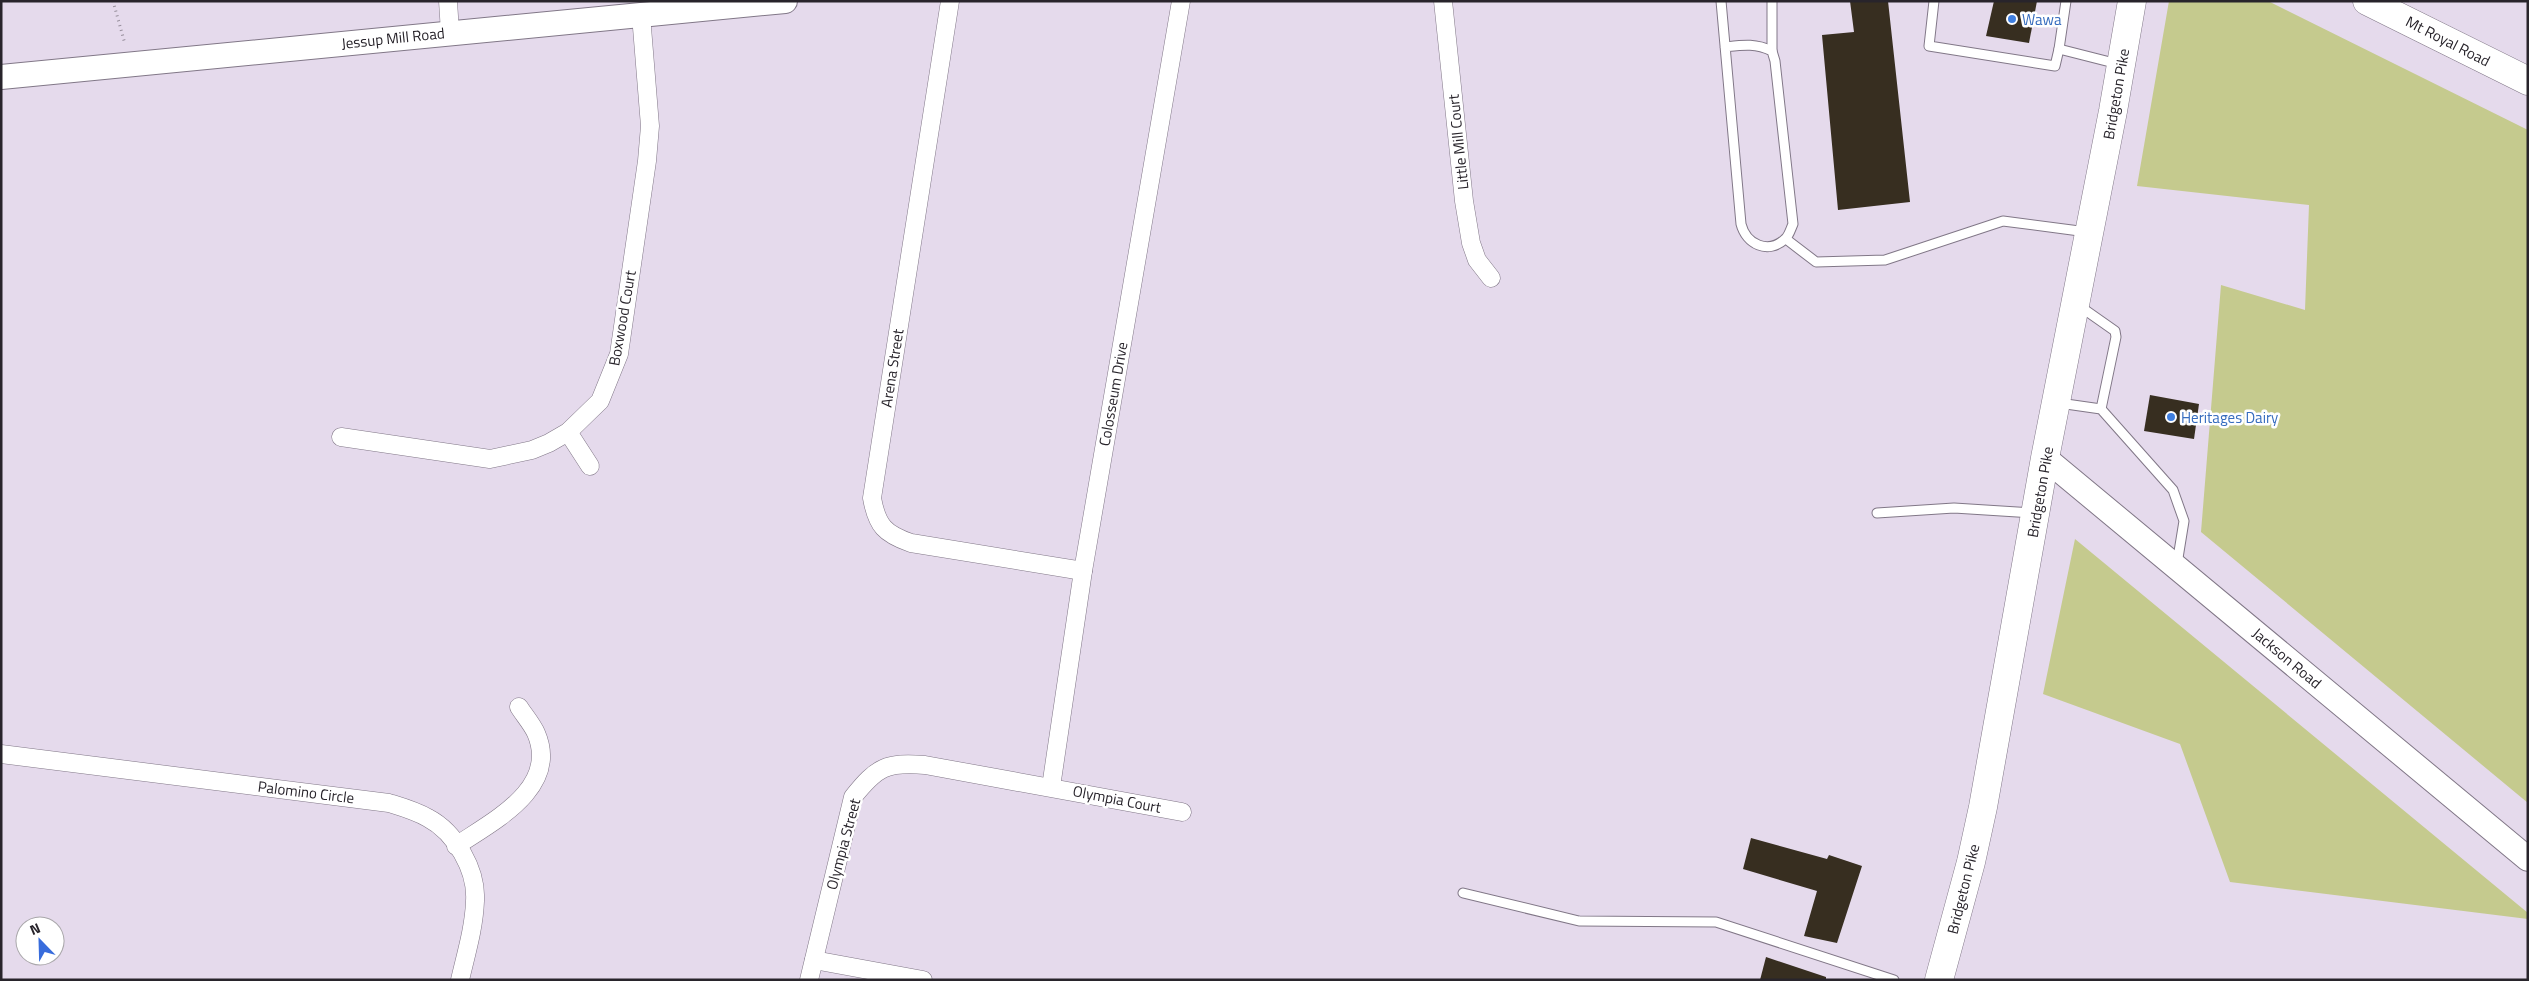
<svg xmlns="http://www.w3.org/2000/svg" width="2529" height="981" font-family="'Titillium Web',sans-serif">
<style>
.green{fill:#c5ca8e}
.building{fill:#372e20}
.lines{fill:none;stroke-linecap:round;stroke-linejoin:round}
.lane-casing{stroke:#817787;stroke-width:11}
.street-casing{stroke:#817787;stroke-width:19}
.secondary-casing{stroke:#817787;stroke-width:26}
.primary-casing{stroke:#817787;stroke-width:29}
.path{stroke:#98909d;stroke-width:3;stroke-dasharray:1 4;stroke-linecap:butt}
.lane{stroke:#fff;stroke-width:9}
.street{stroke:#fff;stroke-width:18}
.secondary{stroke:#fff;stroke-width:24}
.primary{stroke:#fff;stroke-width:28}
.shop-dot{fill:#3f7fe0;stroke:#fff;stroke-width:2}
.labels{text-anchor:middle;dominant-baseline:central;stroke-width:5;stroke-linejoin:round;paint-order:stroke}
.shop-label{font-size:15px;fill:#366cbe;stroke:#fff;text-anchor:start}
.street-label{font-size:15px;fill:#28242b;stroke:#fff}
</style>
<rect width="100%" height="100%" fill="#e5daec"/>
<g class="green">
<path d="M2169,1H2268L2528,130V803L2201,532L2221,285L2305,310L2309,205L2137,186Z"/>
<path d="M2075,539L2528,913V919L2230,882L2180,744L2043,694Z"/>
</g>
<g class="building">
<path d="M1850,1H1888L1910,202L1838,210L1822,35L1854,32Z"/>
<path d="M1994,1H2037L2029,43L1986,36Z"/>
<path d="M2150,395L2199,404L2194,439L2144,431Z"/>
<path d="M1751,838L1827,859L1829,855L1862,866L1837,943L1804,936L1817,891L1743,869Z"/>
<path d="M1766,957L1826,977V980H1760Z"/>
</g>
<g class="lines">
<g class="lane-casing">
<g id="lane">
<path d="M1721,1L1741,224C1746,244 1768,255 1785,239C1789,236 1791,228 1793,224L1775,61L1772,51C1755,43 1743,45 1725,47"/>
<path d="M1934,1L1929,46L2055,66L2059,49"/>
<path d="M2066,1L2059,49L2118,64"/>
<path d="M1772,51V1"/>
<path d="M1786,239L1816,262L1885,260L2003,221L2087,232"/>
<path d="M2078,305L2115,331L2116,337L2101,409"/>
<path d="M2059,403L2101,409L2173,490L2184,521L2177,564"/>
<path d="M1877,513L1954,508L2033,513"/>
<path d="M1463,893L1579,921L1716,922L1894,980"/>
</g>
</g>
<g class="street-casing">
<g id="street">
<path d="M448,1L450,32"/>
<path d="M950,1L872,498C877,526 885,534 911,543L1083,571"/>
<path d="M1443,1L1464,201L1471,243L1477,260L1491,278"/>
<path d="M568,432L590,466"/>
<path d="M341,437L490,459L532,450L549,443L568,432L600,401L619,354L647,161L650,126L641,15"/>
<path d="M1,754L389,803C402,807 416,811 428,818C455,832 477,870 475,901C474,928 466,954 460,980"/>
<path d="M1051,787L1083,571L1181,1"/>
<path d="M456,846C493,821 560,788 536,733C532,724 524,715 519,707"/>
<path d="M814,960L923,980"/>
<path d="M809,980L853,797C877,767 886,762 925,765L1182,812"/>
</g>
</g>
<g class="secondary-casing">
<g id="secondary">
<path d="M1,77L785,1"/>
<path d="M2045,458L2528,859"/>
</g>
</g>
<g class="primary-casing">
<g id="primary">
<path d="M2367,1L2528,81"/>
<path d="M1939,980L1971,862L1983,807L2045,458L2113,111L2132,1"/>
</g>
</g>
<path class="path" d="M113,1L125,44"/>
<use href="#lane" class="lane"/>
<use href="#street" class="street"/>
<use href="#secondary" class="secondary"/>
<use href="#primary" class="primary"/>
</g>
<g class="shop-dot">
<circle cx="2012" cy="19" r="5"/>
<circle cx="2171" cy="417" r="5"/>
</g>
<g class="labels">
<g class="shop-label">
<text x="2022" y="19">Wawa</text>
<text x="2181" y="417">Heritages Dairy</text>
</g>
<g class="street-label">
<text transform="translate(393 38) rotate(-6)">Jessup Mill Road</text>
<text transform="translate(2448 41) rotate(27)">Mt Royal Road</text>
<text transform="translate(2116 94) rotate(-80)">Bridgeton Pike</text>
<text transform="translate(1458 142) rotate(-96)">Little Mill Court</text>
<text transform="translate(622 318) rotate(-80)">Boxwood Court</text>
<text transform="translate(892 368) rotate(-81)">Arena Street</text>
<text transform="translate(1113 394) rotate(-80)">Colosseum Drive</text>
<text transform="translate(2040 492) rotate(-80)">Bridgeton Pike</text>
<text transform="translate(2287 658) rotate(40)">Jackson Road</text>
<text transform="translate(306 792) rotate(7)">Palomino Circle</text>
<text transform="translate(1117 799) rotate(11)">Olympia Court</text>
<text transform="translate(843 844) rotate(-75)">Olympia Street</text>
<text transform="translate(1963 889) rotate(-76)">Bridgeton Pike</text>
</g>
</g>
<rect width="2529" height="981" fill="none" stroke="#28242b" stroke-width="5"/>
<g transform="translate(40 941) rotate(337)"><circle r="24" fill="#ffffff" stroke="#a9a7aa"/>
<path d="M0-4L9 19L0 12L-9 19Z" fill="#386cdc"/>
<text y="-8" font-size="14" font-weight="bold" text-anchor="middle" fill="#28242b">N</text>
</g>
</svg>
